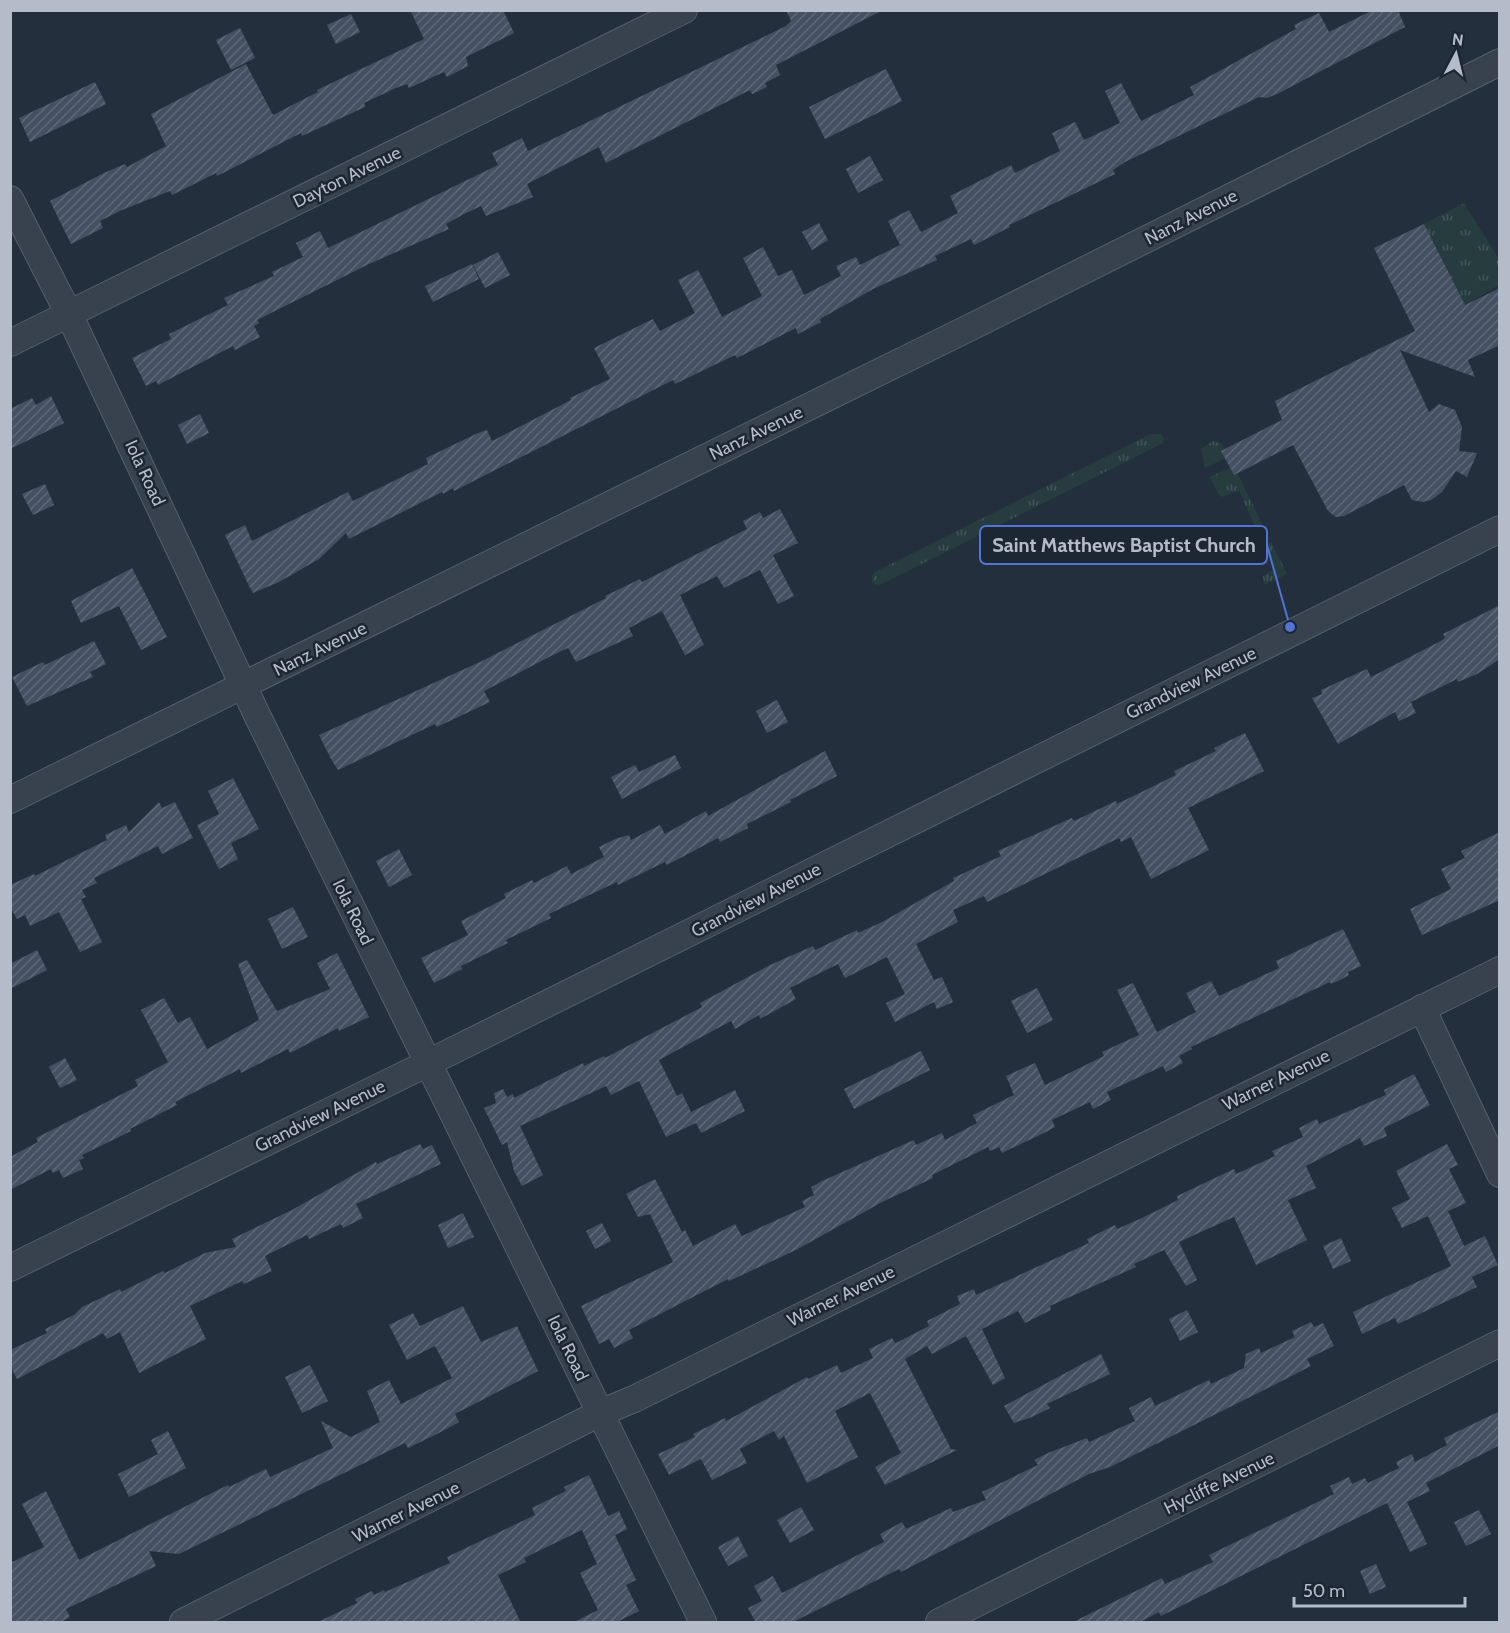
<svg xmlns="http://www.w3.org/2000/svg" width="1510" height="1633" font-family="Cabin,sans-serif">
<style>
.grass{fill:url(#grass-tufts)}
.building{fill:url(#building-hatch)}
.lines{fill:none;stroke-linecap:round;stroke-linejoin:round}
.minor-casing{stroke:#565f6c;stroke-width:28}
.minor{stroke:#38414e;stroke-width:26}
.labels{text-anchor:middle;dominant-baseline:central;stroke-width:5;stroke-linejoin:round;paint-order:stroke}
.street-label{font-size:18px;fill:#b4bcc9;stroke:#1d2633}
.leader{fill:none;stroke:#5274d3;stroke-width:2}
.callout-dot{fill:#5274d3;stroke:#1d2633;stroke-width:2}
.callout{fill:#1d2633;stroke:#5274d3;stroke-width:2}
.callout-label{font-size:20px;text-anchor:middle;font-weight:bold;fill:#b4bcc9}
</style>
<defs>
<pattern id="grass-tufts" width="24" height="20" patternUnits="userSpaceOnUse" patternTransform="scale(1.5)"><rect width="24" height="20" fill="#263c3f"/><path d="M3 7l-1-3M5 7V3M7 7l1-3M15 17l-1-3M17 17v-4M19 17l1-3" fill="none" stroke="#435659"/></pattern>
<pattern id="building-hatch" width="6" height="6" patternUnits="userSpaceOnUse" patternTransform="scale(1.5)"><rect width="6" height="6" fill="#455162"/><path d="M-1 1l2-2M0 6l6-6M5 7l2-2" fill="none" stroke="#5d6877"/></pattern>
</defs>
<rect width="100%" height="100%" fill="#242f3e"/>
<g class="grass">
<path d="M1464,203L1499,259V285L1465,305L1424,224Z"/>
<path d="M1151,434H1161L1164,438L1163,443L882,584L876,585L872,582L873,573Z"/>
<path d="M1213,441L1222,444L1228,457L1205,468L1201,449Z"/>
<path d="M1234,466L1269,538L1261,541L1239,490L1223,497L1218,494L1210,477Z"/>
<path d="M1271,542L1287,574L1264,585L1263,576L1275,569L1263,545Z"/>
</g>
<g class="building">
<path d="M410,10H503L514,33L466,57L468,66L447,77L444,72L409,88L407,84L396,88L364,103L365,107L302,136L301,133L217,176L216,173L172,195L170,191L122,210L100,221L103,228L71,244L50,201L104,173L125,164L127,167L166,146L151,114L246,64L273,115L318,92L317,90L424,39Z"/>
<path d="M786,10H883L776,65L780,75L765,83L767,87L752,94L750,90L606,163L599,147L527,184L533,197L486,216L481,206L464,214L446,224L449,229L369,264L257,320L259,323L254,326L260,337L235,350L233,346L158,385L156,381L146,386L132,358L171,339L169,334L228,305L224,298L274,276L272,272L303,257L296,243L320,231L328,248L498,165L492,153L522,138L528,151L786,26L791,21Z"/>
<path d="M1373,10H1398L1405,27L1279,93L1267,98L1259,97L1125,162L1113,170L1115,174L1009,225L1010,227L974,245L971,239L935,256L937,260L875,288L820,319L821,322L798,334L796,328L737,358L735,355L675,384L673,380L454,491L453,488L443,494L442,492L349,539L346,533L319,559L279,582L253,593L248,584L225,535L245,525L252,541L348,492L353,501L428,464L426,458L478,433L487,430L492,441L571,400L570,398L610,379L594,348L653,319L660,331L695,313L678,280L698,270L722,317L762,296L743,258L763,247L778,276L792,270L804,295L841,276L836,266L856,257L860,265L900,245L888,221L909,210L921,232L958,213L950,196L1011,165L1015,173L1060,151L1052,133L1075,122L1084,140L1120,123L1105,91L1121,83L1141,121L1194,95L1190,87L1296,29L1294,25L1319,13L1329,32Z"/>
<path d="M351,14L360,32L336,44L327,25Z"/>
<path d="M240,28L255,58L231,70L216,40Z"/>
<path d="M886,69L902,101L825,139L809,107Z"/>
<path d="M95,82L106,104L30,142L19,118Z"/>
<path d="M870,156L883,180L858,193L846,169Z"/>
<path d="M819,223L828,240L812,250L802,232Z"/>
<path d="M1424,224L1465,305L1500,288V345L1468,360L1475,377L1400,350L1429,412L1439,404L1455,410L1462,427L1459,451L1477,453L1467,477L1456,471L1442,492L1431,500L1423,502L1412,500L1404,485L1344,516L1336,517L1328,511L1293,445L1234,475L1221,451L1282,420L1275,401L1415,331L1374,248Z"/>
<path d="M498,252L510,275L485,288L473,265Z"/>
<path d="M472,264L479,279L433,302L425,286Z"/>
<path d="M51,396L64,423L10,449V409L32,398L36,405Z"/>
<path d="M200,414L209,433L187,444L178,425Z"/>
<path d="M45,484L54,505L33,515L22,494Z"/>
<path d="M780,509L798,543L773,555L794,596L778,604L760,570L724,588L717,576L680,595L704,645L685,655L662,611L629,628L633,636L576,662L568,648L553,655L484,691L490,702L437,727L435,724L338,770L331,759L319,735L480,662L606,598L605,596L640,579L642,582L699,553L747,529L743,521L760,512L763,518Z"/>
<path d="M132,568L167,637L141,650L119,606L81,623L71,601Z"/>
<path d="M1500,605V659L1477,674L1458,682L1457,679L1411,702L1416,713L1399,721L1395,712L1338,744L1312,698L1322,694L1321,690L1367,669L1371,677L1439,642L1445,638L1443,634Z"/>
<path d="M94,641L106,664L90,672L93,677L27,706L12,677L43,662L45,665Z"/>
<path d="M777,700L788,722L767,733L756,711Z"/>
<path d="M1245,733L1264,771L1188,808L1209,850L1151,879L1131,837L1121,842L1119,838L987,902L984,896L953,910L958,922L916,944L934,980L942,977L953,1002L937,1009L934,1002L895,1022L886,1003L905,994L887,957L845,978L838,964L790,988L796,999L760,1019L759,1015L735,1029L731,1021L659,1060L677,1096L682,1093L691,1112L735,1090L745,1111L701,1133L696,1123L666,1137L639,1081L611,1095L606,1086L520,1126L543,1175L522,1186L514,1171L507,1142L502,1145L484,1108L496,1103L494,1093L503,1089L507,1097L513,1094L514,1098L583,1063L584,1066L604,1056L605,1058L702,1007L700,1003L770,965L813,946L815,950L857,930L858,933L882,922L954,881L953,878L1001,856L998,851L1072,818L1074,821L1116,801L1117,804L1176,775L1174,771L1216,751L1214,748Z"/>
<path d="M825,751L837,776L790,800L791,802L747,824L748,828L720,842L718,838L667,865L665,862L618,885L617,882L549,914L551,918L506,940L508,943L461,966L462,969L434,983L421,958L468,935L461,921L506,898L504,894L532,880L534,883L567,866L571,874L604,857L599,847L615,839L629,835L631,840L660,825L665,834L706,811L708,816Z"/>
<path d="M675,755L681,768L622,799L611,777L635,765L639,772Z"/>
<path d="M233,778L259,829L231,843L238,859L219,869L197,825L219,814L208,791Z"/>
<path d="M159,802L162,808L175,802L193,838L162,854L158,846L94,878L97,883L82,890L86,897L81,899L102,942L80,952L59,912L30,926L25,915L17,919L10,907V885L34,874L35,876L107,840L105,835L126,825L129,832Z"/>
<path d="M1500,832V900L1422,935L1410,909L1451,889L1441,869L1465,858L1461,851Z"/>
<path d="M399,849L412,875L389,887L376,861Z"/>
<path d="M293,907L308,937L282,949L268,919Z"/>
<path d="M1343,929L1361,966L1348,972L1349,975L1342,979L1331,984L1330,982L1191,1047L1192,1049L1179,1056L1183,1063L1166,1072L1163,1066L1107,1092L1111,1100L1093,1109L1090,1102L1052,1120L1055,1127L1048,1131L1002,1153L999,1147L990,1151L988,1147L932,1175L933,1178L882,1202L796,1250L729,1281L728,1279L629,1330L633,1338L614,1348L609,1339L599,1344L581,1306L673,1262L650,1214L638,1217L626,1194L655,1179L682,1232L685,1230L693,1246L735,1224L742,1236L805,1207L802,1201L814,1195L811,1187L822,1181L914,1140L916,1145L942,1133L945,1140L977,1123L973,1115L1014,1095L1006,1076L1035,1063L1045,1085L1104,1056L1102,1052L1139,1035L1117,990L1133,983L1157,1032L1196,1012L1186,993L1211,981L1219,996L1279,968L1276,961Z"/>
<path d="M37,950L47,970L10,989V964Z"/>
<path d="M337,953L369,1017L339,1031L338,1028L290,1053L288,1049L241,1073L240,1069L175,1102L177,1105L130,1129L131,1131L82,1155L84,1158L79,1160L83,1169L63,1178L59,1170L53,1173L51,1169L10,1190V1157L38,1142L36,1138L138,1086L135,1080L168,1062L141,1010L164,998L178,1023L190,1017L207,1049L259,1020L238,964L247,960L277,1011L330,989L317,963Z"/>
<path d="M1037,988L1053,1020L1027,1033L1011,1001Z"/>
<path d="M921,1051L930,1070L854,1109L844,1089Z"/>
<path d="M65,1058L77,1080L60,1088L49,1067Z"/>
<path d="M1414,1074L1430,1105L1384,1128L1387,1136L1364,1146L1360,1138L1306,1166L1316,1188L1288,1200L1307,1240L1256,1265L1234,1217L1179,1242L1197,1280L1186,1286L1164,1250L1134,1264L1136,1267L1050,1306L1051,1310L1025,1323L1018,1311L982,1329L1005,1378L993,1385L966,1336L932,1354L927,1346L905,1359L951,1449L957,1450L885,1485L875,1467L901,1453L870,1393L835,1411L858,1457L807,1483L784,1436L779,1440L774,1431L740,1449L747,1463L712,1480L701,1459L669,1475L658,1454L695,1437L693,1434L725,1418L726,1421L807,1377L808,1379L837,1365L841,1373L873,1358L869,1349L892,1338L895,1343L898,1342L929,1326L927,1321L960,1304L957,1296L974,1289L976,1295L1089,1243L1087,1239L1115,1225L1117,1229L1142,1218L1178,1200L1177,1196L1234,1169L1236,1174L1275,1156L1272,1151L1303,1137L1299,1128L1317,1119L1319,1124L1386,1095L1384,1090Z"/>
<path d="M420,1144L423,1149L432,1145L441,1164L356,1204L363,1218L343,1228L341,1224L309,1239L307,1235L265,1256L272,1271L244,1284L242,1281L190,1306L206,1339L139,1373L120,1332L107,1339L103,1333L17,1379L10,1366V1350L47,1333L45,1329L74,1315L82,1307L120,1289L121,1292L163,1271L165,1273L205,1253L236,1247L232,1239L292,1210L376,1162L377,1164Z"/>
<path d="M1447,1144L1458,1165L1449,1169L1466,1203L1448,1211L1464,1246L1485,1236L1498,1265L1472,1277L1477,1287L1398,1324L1395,1318L1362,1334L1353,1312L1451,1266L1428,1216L1402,1228L1392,1208L1410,1199L1396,1171Z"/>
<path d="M463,1213L474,1237L448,1248L438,1225Z"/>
<path d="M602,1223L611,1241L595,1249L586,1231Z"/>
<path d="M1341,1238L1351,1261L1333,1269L1323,1246Z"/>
<path d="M463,1306L481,1342L517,1326L538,1371L455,1414L459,1422L437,1434L408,1448L405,1443L179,1554L149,1551L156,1566L66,1609L70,1617L59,1623H10V1563L44,1547L22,1504L46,1491L79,1560L228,1485L229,1487L266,1469L270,1477L333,1448L321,1421L351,1437L380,1422L367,1391L389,1380L401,1404L452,1378L435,1346L407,1360L389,1325L413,1313L420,1326Z"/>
<path d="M1187,1310L1198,1332L1180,1341L1169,1319Z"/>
<path d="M1311,1322L1314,1327L1323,1323L1334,1346L1307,1359L1311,1366L1276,1384L1110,1467L1089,1474L901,1572L899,1569L791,1623H756L748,1608L762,1601L754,1586L773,1576L782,1593L884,1542L880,1534L902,1522L906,1529L951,1508L953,1512L986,1500L982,1492L1038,1465L1034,1460L1048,1453L1087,1438L1089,1442L1135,1421L1129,1408L1151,1397L1155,1406L1209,1380L1211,1384L1244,1368L1246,1354L1259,1348L1261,1353L1295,1337L1292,1331Z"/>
<path d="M1101,1354L1110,1374L1047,1404L1050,1408L1032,1417L1014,1423L1004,1406Z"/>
<path d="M310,1365L328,1401L302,1413L285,1377Z"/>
<path d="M1500,1411V1445L1426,1483L1430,1491L1407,1502L1427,1544L1410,1552L1387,1503L1161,1616L1159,1612L1138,1623H1071L1162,1578L1165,1584L1213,1562L1209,1555L1334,1494L1330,1486L1349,1477L1352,1484L1365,1478L1368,1483L1399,1468L1396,1462L1412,1454L1415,1462L1447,1445L1444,1438Z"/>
<path d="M168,1431L186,1468L129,1497L118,1474L158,1454L151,1440Z"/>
<path d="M589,1475L608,1516L619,1511L627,1529L615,1535L636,1580L626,1585L639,1611L615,1623H572L598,1610L580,1573L597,1564L582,1530L524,1558L526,1562L498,1575L521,1623H316L357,1603L355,1599L372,1591L374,1595L384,1590L385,1592L450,1563L447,1557L535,1515L532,1508L566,1491L564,1487Z"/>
<path d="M801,1507L814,1530L790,1543L777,1520Z"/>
<path d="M1479,1510L1491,1534L1466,1546L1454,1522Z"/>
<path d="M738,1536L748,1556L728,1566L718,1547Z"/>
<path d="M1376,1564L1386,1587L1370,1594L1360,1571Z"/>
</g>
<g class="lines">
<g class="minor-casing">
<g id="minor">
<path d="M10,199L69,314L258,717L703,1622"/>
<path d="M10,343L684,10"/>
<path d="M10,800L981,322L1500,62"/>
<path d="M1422,1008L1500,1174"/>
<path d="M10,1268L428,1063L1500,529"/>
<path d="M183,1622L600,1413L634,1399L1500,970"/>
<path d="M939,1622L1500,1343"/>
</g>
</g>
<use href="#minor" class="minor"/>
</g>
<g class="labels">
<g class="street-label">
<text transform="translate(347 177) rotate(-26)">Dayton Avenue</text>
<text transform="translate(1191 217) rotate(-27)">Nanz Avenue</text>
<text transform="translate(756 433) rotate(-26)">Nanz Avenue</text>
<text transform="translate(145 473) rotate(65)">Iola Road</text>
<text transform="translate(320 649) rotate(-26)">Nanz Avenue</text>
<text transform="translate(1191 683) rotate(-26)">Grandview Avenue</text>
<text transform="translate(756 900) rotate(-27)">Grandview Avenue</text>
<text transform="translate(353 912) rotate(64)">Iola Road</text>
<text transform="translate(1276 1080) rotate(-26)">Warner Avenue</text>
<text transform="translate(320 1116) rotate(-26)">Grandview Avenue</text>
<text transform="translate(841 1296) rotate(-26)">Warner Avenue</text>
<text transform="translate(568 1348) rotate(64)">Iola Road</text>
<text transform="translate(1219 1483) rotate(-26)">Hycliffe Avenue</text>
<text transform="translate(406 1512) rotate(-26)">Warner Avenue</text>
</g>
</g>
<path class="leader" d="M1290 627L1267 545"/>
<circle class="callout-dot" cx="1290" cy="627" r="6"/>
<rect class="callout" x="980" y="526" width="287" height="38" rx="6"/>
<g class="callout-label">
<text x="1124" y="552">Saint Matthews Baptist Church</text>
</g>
<rect width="1510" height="1633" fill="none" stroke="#b4bcc9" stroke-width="24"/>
<g transform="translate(1456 54) rotate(7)" stroke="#1d2633" stroke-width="4.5" paint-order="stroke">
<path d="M0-4.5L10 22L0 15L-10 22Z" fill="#b4bcc9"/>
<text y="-9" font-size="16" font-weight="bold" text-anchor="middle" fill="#b4bcc9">N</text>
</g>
<path d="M1294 1597v9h171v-9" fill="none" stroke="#b4bcc9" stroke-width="3"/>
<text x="1303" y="1597" font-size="18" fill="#b4bcc9" stroke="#1d2633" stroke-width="4.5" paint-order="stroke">50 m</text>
</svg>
